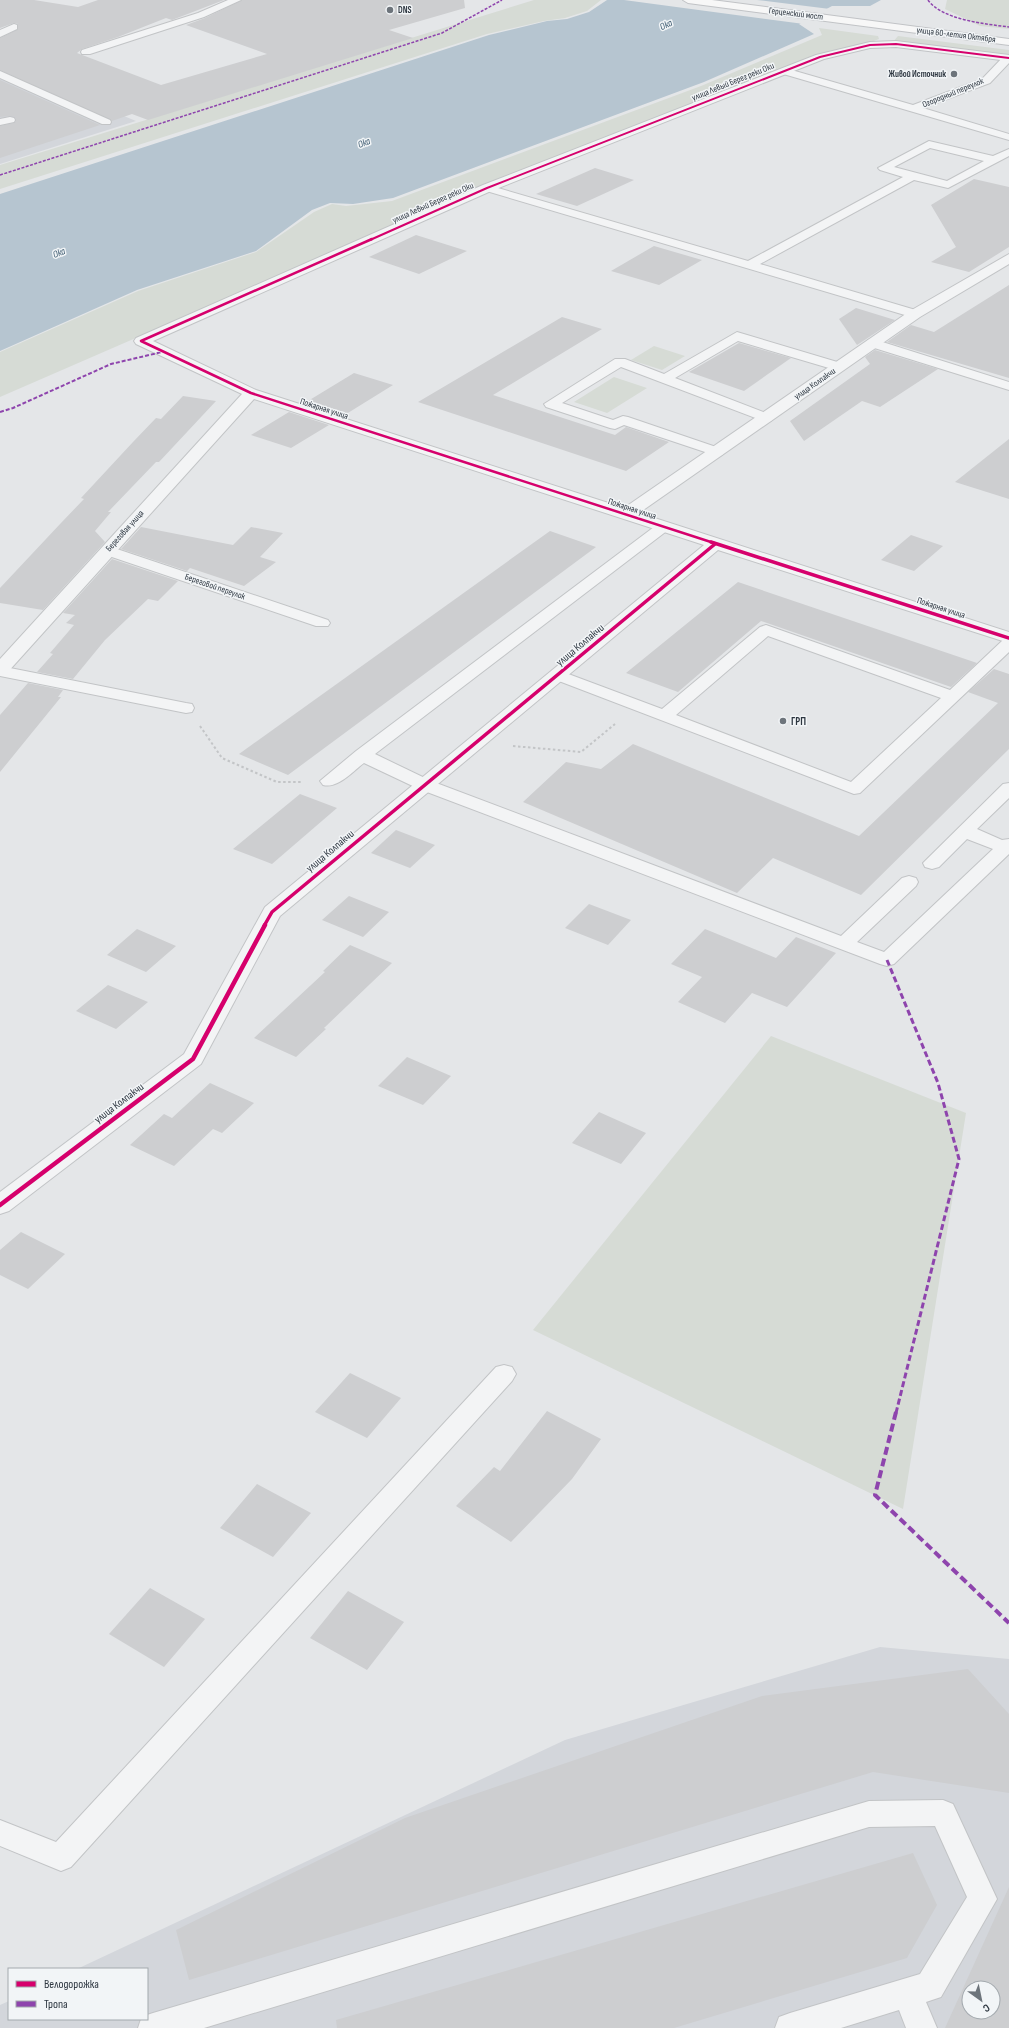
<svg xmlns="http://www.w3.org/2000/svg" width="1009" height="2028" font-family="'Sofia Sans Condensed',sans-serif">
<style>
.built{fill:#d3d6db;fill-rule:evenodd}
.green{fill:#d6dbd5}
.water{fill:#b6c5d0}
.pier{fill:#e4e6e8}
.building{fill:#cdced0;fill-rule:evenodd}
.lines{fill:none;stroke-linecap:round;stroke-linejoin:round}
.lane-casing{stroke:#c2c4c6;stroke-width:2}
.street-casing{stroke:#c2c4c6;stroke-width:2}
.primary-casing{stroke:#c1c3c6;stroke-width:2}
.path{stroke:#c3c5c7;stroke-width:2;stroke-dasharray:2.5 2.5;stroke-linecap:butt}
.lane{fill:#f3f4f5;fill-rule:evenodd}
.street{fill:#f3f4f5;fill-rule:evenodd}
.primary{fill:#f7f7f7;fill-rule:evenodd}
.quiet-far3{stroke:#8e44ad;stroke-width:1.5;stroke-dasharray:3 1.5;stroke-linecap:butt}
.quiet-far2{stroke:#8e44ad;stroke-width:2;stroke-dasharray:4 2;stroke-linecap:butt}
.quiet-far1{stroke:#8e44ad;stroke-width:3;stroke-dasharray:6 3;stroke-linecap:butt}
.quiet{stroke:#8e44ad;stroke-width:4;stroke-dasharray:8 4;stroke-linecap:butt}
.cycleway-far3-casing{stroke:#f2f5f7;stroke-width:3.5}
.cycleway-far2-casing{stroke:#f2f5f7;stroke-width:4}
.cycleway-far1-casing{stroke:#f2f5f7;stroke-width:5.5}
.cycleway-casing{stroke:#f2f5f7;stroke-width:7}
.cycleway-far3{stroke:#d6006c;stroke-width:2}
.cycleway-far2{stroke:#d6006c;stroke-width:2.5}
.cycleway-far1{stroke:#d6006c;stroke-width:3.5}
.cycleway{stroke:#d6006c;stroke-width:4.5}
.poi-dot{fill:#6d747b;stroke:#f2f5f7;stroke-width:1.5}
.labels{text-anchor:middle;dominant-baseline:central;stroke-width:3;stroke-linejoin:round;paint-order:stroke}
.far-poi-label{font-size:9px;font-weight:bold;fill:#2d3640;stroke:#f2f5f7;text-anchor:start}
.far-street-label{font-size:9px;fill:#2d3640;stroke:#f2f5f7}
.far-water-label{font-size:10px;font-style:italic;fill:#3b596f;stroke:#f2f5f7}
.street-label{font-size:11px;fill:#2d3640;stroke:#f2f5f7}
.poi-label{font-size:11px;font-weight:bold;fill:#2d3640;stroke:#f2f5f7;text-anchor:start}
</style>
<rect width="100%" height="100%" fill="#e4e6e8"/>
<g class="built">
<path d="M0,65L136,121L0,164Z"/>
<path d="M880,1647L1009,1659V2028H0V2005L9,2001V2019H147V1969H77L565,1740ZM969,1988H993V2012H969Z"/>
</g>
<g class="green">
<path d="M534,0H601L587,11L565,18L544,21L487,34L0,189V165Z"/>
<path d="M947,0H1009V29L980,26L945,9Z"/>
<path d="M819,28L878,36L879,39L483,187L0,397V352L138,291L256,252L314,212L332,204L346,206L392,201L701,86L822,35Z"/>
<path d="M898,36L1009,50V56L893,42Z"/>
<path d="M654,346L685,356L662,370L631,360Z"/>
<path d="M614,377L647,388L607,413L574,402Z"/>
<path d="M771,1036L966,1113L903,1509L533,1330Z"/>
</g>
<path class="water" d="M607,0H881L870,6H832L799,24L814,34L704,82L393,198L353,204L330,203L312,210L256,251L137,290L0,351V194L489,35L547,21L567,19L589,12Z"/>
<path class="pier" d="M624,0H757L830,9L804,24Z"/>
<g class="building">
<path d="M0,0H34L78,7L98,0H224L172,20L166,18L118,37L82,49L77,53L161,85L267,54L186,25L205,18L242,0H464L465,8L389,30L413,38L148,120L132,114L112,121L0,70V38L18,29V24L14,23L0,28Z"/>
<path d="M0,80L100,125L0,158V126L14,123L16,121L15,117L10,116L0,117Z"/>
<path d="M595,168L634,180L577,206L536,194Z"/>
<path d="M974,179L1009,187V247L969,272L931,262L956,247L931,205Z"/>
<path d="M416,235L467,251L419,274L369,257Z"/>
<path d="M654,246L702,260L659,285L611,271Z"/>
<path d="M1009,285V378L887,342L911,325L934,332Z"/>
<path d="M856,308L895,320L857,345L839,319Z"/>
<path d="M562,317L602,329L493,395L615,435L626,427L669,442L626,471L418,402Z"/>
<path d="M739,343L791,358L744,391L689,372Z"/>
<path d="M875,350L938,369L880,407L862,401L804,441L790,421L870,364L865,357Z"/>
<path d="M354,373L393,385L343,416L303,404Z"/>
<path d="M183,396L216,401L159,462H156L108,512H111L95,531L105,542L43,610L0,603V588L61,523L84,499L81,498L133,442L156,418L161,419Z"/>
<path d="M289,412L329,425L291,448L251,435Z"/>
<path d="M1009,439V499L955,482Z"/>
<path d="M141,527L233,545L251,527L283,533L260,557L276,562L244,586L190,568L187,571L121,549Z"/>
<path d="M550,531L596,547L288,775L239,754Z"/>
<path d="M911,535L943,546L914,571L881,560Z"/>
<path d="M112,559L178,581L158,601L148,599L105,640L73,679L37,672L53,654L50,653L74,625L66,623L75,615L63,613Z"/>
<path d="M738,582L977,663L951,687L761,621L678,692L626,673Z"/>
<path d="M994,669L1009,674V749L861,895L773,858L737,893L523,802L566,762L601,769L633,744L859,836L998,703L968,692Z"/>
<path d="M28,683L63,690L58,697H61L0,772V715Z"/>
<path d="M300,794L337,808L272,864L233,849Z"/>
<path d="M396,830L435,845L410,868L371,853Z"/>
<path d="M349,896L389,912L363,937L322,920Z"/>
<path d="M589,904L631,920L608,945L565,928Z"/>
<path d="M137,929L176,946L146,972L107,955Z"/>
<path d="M705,929L776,958L796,937L836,953L787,1007L752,993L725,1023L678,1002L702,977L671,964Z"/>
<path d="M350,945L392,963L324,1028L326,1029L296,1057L254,1038L325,972L323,971Z"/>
<path d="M108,985L148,1002L116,1029L76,1011Z"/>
<path d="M407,1057L451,1076L423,1105L378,1086Z"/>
<path d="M210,1083L254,1103L222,1133L213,1129L174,1166L130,1145L164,1114L172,1118Z"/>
<path d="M599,1112L646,1133L621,1164L572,1143Z"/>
<path d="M21,1232L65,1254L28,1289L0,1275V1250Z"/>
<path d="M350,1373L401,1398L367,1438L315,1412Z"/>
<path d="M547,1411L601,1439L572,1479L511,1542L456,1506L494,1467L500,1471Z"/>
<path d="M257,1484L311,1513L273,1557L220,1528Z"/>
<path d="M150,1588L205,1619L164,1667L109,1634Z"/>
<path d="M348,1591L404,1622L367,1670L310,1638Z"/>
<path d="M968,1669L1009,1714V1793L873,1772L189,1980L176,1930L405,1818L762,1696Z"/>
<path d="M913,1853L937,1905L907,1958L674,2028H337L336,2020Z"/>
<path d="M1009,1887V2028H945ZM969,1988H993V2012H969Z"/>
</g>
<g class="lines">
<g class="lane-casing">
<g id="lane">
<path d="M228,0H241L204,17L90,54H82L81,52L82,50L198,13Z"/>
<path d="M14,24L17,25V29L0,37V30Z"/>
<path d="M1009,55V63L990,83L923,108L1009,134V140L780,73L779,71L784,68L788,69L913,105L982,79L1004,56Z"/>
<path d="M0,71L110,120L111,122L110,124H102L0,78Z"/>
<path d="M10,117L14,118L15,120L14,122L0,125V119Z"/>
<path d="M929,141L993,156L1009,149V156L948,188L914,180L760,264L919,311L921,314L915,318L483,190L481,188L487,185L491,186L748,261L903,177L880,170L878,168ZM930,148L984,161L947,181L894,167Z"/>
<path d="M737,332L844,364L846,367L839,371L738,341L675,378L771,415L773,418L771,421L766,422L621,367L562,403L613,420L623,416L628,417L722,449L724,452L722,455L717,456L624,425L615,429L610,428L546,407L544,404L615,359H625L664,374Z"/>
<path d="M873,339L1009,382V390L868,346L867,343L868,340Z"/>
<path d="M663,523L668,524L670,527L668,530L375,754L431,781L841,936L902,878L909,876L916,878L918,882L916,886L857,942L884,952L993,849L967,839L939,867L932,869L925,867L923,863L1003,784L1009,783V798L977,829L1002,840L1009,839V854L894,964L887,966L880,964L419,789L364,763C353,771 338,789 323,785L320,781L356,751L658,524Z"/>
<path d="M108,546L328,620L330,623L328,626H316L103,554L100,551L103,548Z"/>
<path d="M766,625L950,690L1003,640L1009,638V652L860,793L854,794L551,678L549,675L551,672L557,670L563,672L662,709L760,627ZM768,636L941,698L851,782L676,715Z"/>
<path d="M0,666L186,703L192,704L194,708L192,712L186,713L0,676Z"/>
<path d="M504,1365L512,1367L516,1374L512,1381L71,1867L61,1871L0,1846V1820L56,1842L496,1367Z"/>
<path d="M943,1800L953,1804L997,1899L941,1997L926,2002L937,2028H906L899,2010L841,2028H775L779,2017L790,2013L920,1974L967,1897L935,1826L869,1827L204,2028H138L141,2019H147V2015L153,2013L869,1801Z"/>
</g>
</g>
<g class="street-casing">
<path id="street" d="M896,41L1009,55V61L896,47L870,48L824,59L491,191L153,341L256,390L624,508L910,311L1009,254V264L920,317L639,513L1009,632V643L718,550L280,916L201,1064L9,1211L0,1214V1192L184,1054L265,907L704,545L254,399L6,674L0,675V659L242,394L136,344L134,341L136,338L483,185L816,55L870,42Z"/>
</g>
<g class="primary-casing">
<path id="primary" d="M683,0H712L1009,39V45L688,3Z"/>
</g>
<g class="path">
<path d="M200,726L222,758L277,782H303"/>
<path d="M513,746L581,752L615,724"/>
</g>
<use href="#lane" class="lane"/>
<use href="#street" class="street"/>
<use href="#primary" class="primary"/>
<g class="quiet-far3">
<path d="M928,0C942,20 986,24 1009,27"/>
<path d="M0,175L442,33L502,0"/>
</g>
<path class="quiet-far2" d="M0,412L13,408L111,364L162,352"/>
<path class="quiet-far1" d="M887,960L938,1083L959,1159L896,1413"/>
<path class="quiet" d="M896,1412L875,1495L1009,1623"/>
<g class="cycleway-far3-casing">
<path id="cycleway-far3" d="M370,240L487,188L820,57L870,45L896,44L1009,58"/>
</g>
<g class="cycleway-far2-casing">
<path id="cycleway-far2" d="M372,239L141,341L251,393L714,543"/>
</g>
<g class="cycleway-far1-casing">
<g id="cycleway-far1">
<path d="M711,542L1009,638"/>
<path d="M264,926L272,912L715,544"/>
</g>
</g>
<g class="cycleway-casing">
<path id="cycleway" d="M0,1205L193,1059L265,925"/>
</g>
<use href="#cycleway-far3" class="cycleway-far3"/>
<use href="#cycleway-far2" class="cycleway-far2"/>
<use href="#cycleway-far1" class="cycleway-far1"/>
<use href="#cycleway" class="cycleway"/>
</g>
<g class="poi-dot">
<circle cx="390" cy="10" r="4"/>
<circle cx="954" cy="74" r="4"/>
<circle cx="783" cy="721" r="4"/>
</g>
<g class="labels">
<g class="far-poi-label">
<text x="398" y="10">DNS</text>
<text x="946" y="74" text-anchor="end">Живой Источник</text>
</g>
<g class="far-street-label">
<text transform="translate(796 14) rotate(7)">Герценский мост</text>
<text transform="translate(956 35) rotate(7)">улица 60-летия Октября</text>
<text transform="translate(733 82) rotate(-22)">улица Левый Берег реки Оки</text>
<text transform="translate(953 93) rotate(-22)">Огородный переулок</text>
<text transform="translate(433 203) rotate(-24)">улица Левый Берег реки Оки</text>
<text transform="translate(815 384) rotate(-35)">улица Колпакчи</text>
<text transform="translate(324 409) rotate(18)">Пожарная улица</text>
<text transform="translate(632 509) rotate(18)">Пожарная улица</text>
<text transform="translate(125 531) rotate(-48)">Береговая улица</text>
<text transform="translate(215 587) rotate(19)">Береговой переулок</text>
<text transform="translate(941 608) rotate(18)">Пожарная улица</text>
</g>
<g class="far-water-label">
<text transform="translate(666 25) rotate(-24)">Ока</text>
<text transform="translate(364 143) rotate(-20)">Ока</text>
<text transform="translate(59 253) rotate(-20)">Ока</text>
</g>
<g class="street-label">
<text transform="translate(580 645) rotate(-40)">улица Колпакчи</text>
<text transform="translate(330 851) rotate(-40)">улица Колпакчи</text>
<text transform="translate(119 1103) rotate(-37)">улица Колпакчи</text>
</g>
<g class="poi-label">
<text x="791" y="721">ГРП</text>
</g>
</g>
<rect x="8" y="1968" width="140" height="52" fill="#f2f5f7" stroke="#a3a9ae"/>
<rect x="16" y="1981" width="20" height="6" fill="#d6006c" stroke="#a3a9ae"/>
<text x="44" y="1988" font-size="12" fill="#2d3640">Велодорожка</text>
<rect x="16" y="2001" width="20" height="6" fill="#8e44ad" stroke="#a3a9ae"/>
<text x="44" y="2008" font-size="12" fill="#2d3640">Тропа</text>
<g transform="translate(981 2000) rotate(147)"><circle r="19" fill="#f2f5f7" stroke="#a3a9ae"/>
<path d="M0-3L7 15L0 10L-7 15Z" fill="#6d747b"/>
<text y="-6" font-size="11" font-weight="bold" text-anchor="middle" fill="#2d3640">С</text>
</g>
</svg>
